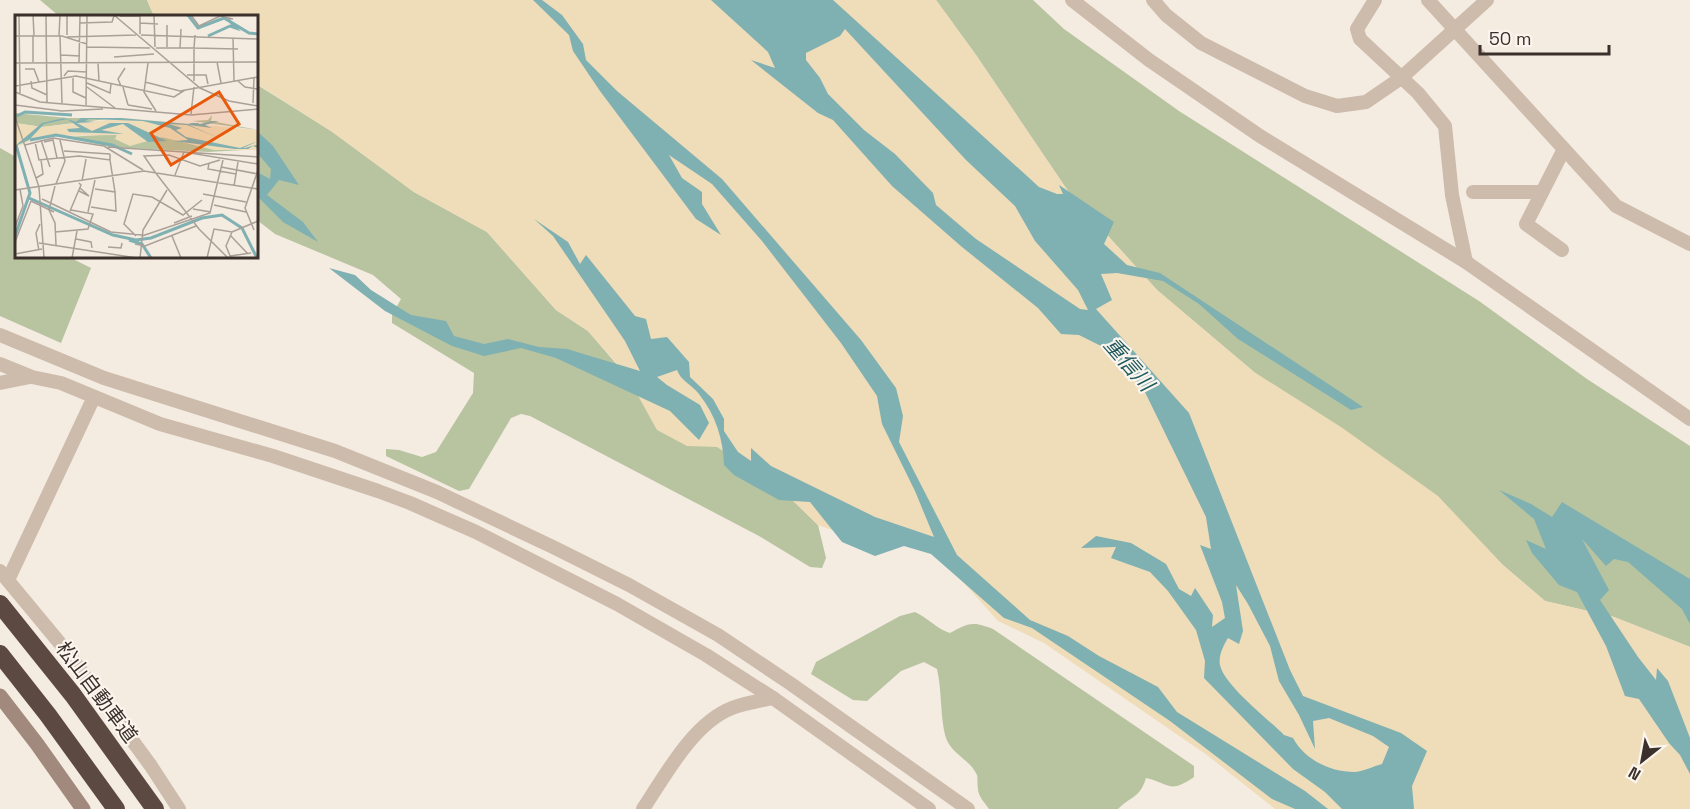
<svg xmlns="http://www.w3.org/2000/svg" width="1690" height="809" font-family="'Space Grotesk','Noto Sans JP',sans-serif">
<style>
.green{fill:#b8c4a0}
.sand{fill:#efdcb8}
.water{fill:#7fb0b2;fill-rule:evenodd}
.lines{fill:none;stroke-linecap:round;stroke-linejoin:round}
.street{stroke:#cdbbac;stroke-width:14}
.secondary{stroke:#a18a7d;stroke-width:15}
.highway{stroke:#5c4a42;stroke-width:18}
.labels{text-anchor:middle;dominant-baseline:central;stroke-width:4.5;stroke-linejoin:round;paint-order:stroke}
.street-label{font-size:20px;fill:#3b302b;stroke:#fbf5ee}
.water-label{font-size:21px;font-style:italic;fill:#1f5a5e;stroke:#fbf5ee}
.inset-river{fill:none;stroke:#7fb0b2;stroke-width:3}
.inset-road{fill:none;stroke:#aaa098;stroke-width:1.5}
.view{fill:#e8590c;fill-opacity:0.15;stroke:#e8590c;stroke-width:3}
.inset-edge{fill:none;stroke:#3b302b;stroke-width:3}
</style>
<rect width="100%" height="100%" fill="#f4ebe1"/>
<g class="green">
<path d="M40,0H147L154,16H59Z"/>
<path d="M936,0H1033L1064,29L1179,111L1479,301L1587,379L1690,446V647L1614,617L1545,601L1504,566L1254,372L1157,290L1070,194L976,55Z"/>
<path d="M256,84L331,131L414,192L487,232L556,310L588,331L687,446H717L783,491L818,525L826,558L822,568L810,567L759,536L530,416L521,414L511,418L469,489L459,491L386,456V449L399,450L422,457L436,452L473,393L474,373L392,323V315L401,299L373,275L275,234L257,220Z"/>
<path d="M0,148L16,157V256L76,257L75,260L91,268L61,343L0,316Z"/>
<path d="M915,612C928,618 937,629 950,633C969,623 972,621 993,629L1194,766V777C1169,794 1171,784 1146,778C1140,798 1131,796 1118,809H989C985,803 978,796 978,789C977,784 978,779 977,775C969,758 950,754 945,735C940,713 942,691 937,669L924,662L901,671L867,701L853,700L811,674L816,662L900,616Z"/>
</g>
<path class="sand" d="M147,0H936L976,55L1070,194L1157,290L1254,372L1341,427L1438,496L1504,566L1545,601L1614,617L1690,647V809H1275L1207,755L1044,643L998,621L931,546L872,544L818,525L783,491L717,447L687,446L657,430L626,374L588,331L556,310L487,232L414,192L331,131L257,84L256,16H154Z"/>
<g class="water">
<path d="M533,0H542L562,15L583,44L586,60L617,91L722,179L861,340L896,388L903,416L899,442L957,555L1030,620L1068,636L1099,656L1158,687L1177,712L1305,791L1328,809H1295L1272,799L1170,721L1032,628L1004,618L931,554L904,546L875,556L842,542L810,502L779,500L734,475L724,465C723,438 716,416 699,394C692,385 681,381 677,370L657,377L667,385L700,405L709,423L699,440L670,411L556,358L521,348L484,356L452,346L385,311L329,268L355,275L371,290L411,315L446,321L454,336L484,344L508,339L539,347L567,349L640,371L625,341L553,236L534,219L568,242L580,264L586,255L635,316L646,319L651,339L667,337L689,362L690,377L713,399L724,419V431L738,452L751,461V448L771,466L875,517L934,537L915,491L882,424L877,396L841,343L762,241L712,184L669,155L682,178L702,192V204L721,235L696,219L600,91L573,51L569,35Z"/>
<path d="M711,0H833L1039,187L1057,194H1063L1059,185L1114,222L1104,244L1127,265L1160,273L1363,407L1351,410L1238,339L1199,304L1163,281L1117,273L1101,274L1112,300L1096,309L1189,413L1290,670L1303,696L1401,733L1427,751L1412,786L1414,809H1342L1325,792L1293,769L1204,678L1205,661L1196,630L1168,591L1150,572L1111,558L1116,547L1081,548L1096,536L1131,543L1166,564L1179,589L1191,596L1195,588L1213,615L1212,627L1225,618L1222,602L1200,545L1211,549L1206,517L1143,388L1105,348L1079,335L1061,334L1038,308L962,247L892,186L833,120L818,113L751,60L775,68L768,52ZM845,29L966,160L1015,206L1035,241L1078,290L1088,310L1080,309L976,239L936,205L933,193L895,154L864,130L828,94L820,78L806,60V53L840,36ZM1236,585L1248,604L1270,646L1279,681L1299,715L1315,749L1313,721L1329,718L1373,736L1389,747L1382,764C1374,766 1362,772 1354,772C1330,772 1304,759 1293,738L1284,735C1268,719 1224,685 1220,665C1218,656 1224,644 1228,638L1239,644L1243,631Z"/>
<path d="M257,131L273,146L299,185L279,180L267,195L303,222L318,242L283,222L257,196V172L270,179L271,169L257,153Z"/>
<path d="M1499,490L1531,504L1552,517L1562,502L1690,579V624L1682,609L1628,562L1614,559L1606,566L1582,539L1609,590L1600,600L1638,657L1656,680L1657,668L1668,681L1690,738V774L1680,755L1669,743L1639,699L1625,696L1606,646L1577,592L1559,585L1532,553L1526,540L1546,549L1534,519Z"/>
</g>
<g class="lines">
<g class="street">
<path d="M1072,0L1149,60L1260,136L1466,262L1690,419"/>
<path d="M1153,0L1166,15L1201,43L1305,96L1337,106L1366,102L1401,78L1487,0"/>
<path d="M1375,0L1357,29L1360,39L1418,93L1445,126L1452,195L1466,262"/>
<path d="M1428,0L1616,206L1690,244"/>
<path d="M1473,192H1542"/>
<path d="M1562,250L1526,224L1564,149"/>
<path d="M0,335L104,378L335,451L437,492L553,547L629,585L718,635L791,684L968,809"/>
<path d="M0,364L32,377L61,383L160,424L273,456L378,491L410,503L476,532L617,604L706,655L773,698L929,809"/>
<path d="M0,383L30,377"/>
<path d="M0,571L68,653L151,766L179,809"/>
<path d="M8,580L94,397"/>
<path d="M643,809C665,776 693,723 732,708C745,703 760,701 773,698"/>
</g>
<path class="secondary" d="M0,696L37,744L83,809"/>
<g class="highway">
<path d="M0,604L73,695L155,809"/>
<path d="M0,654L48,715L116,809"/>
</g>
</g>
<g class="labels">
<g class="street-label">
<text transform="translate(97 692) rotate(53)">松山自動車道</text>
</g>
<g class="water-label">
<text transform="translate(1129 364) rotate(49)">重信川</text>
</g>
</g>
<g transform="translate(15 15)">
<rect width="243" height="243" fill="#f4ebe1"/>
<path d="M0,98L53,103H100L27,112L0,108ZM197,100L196,106L243,115L177,106L193,105ZM102,119L101,124L117,129L147,122L204,135H228L193,137L95,132L51,122Z" fill="#b8c4a0"/>
<path d="M110,103L243,115V135H199L147,122L115,131L100,124L102,120L31,121L0,132V108L27,112Z" fill="#efdcb8"/>
<path d="M49,103L61,107L66,103H106L173,109L177,108H183L185,109L197,106H204L190,110L197,113L174,110L204,123L172,110L154,109L167,113L161,115L171,122L225,133L243,126L228,133H230L237,131L242,130L243,133L238,131L233,134H220L159,126L173,125L155,113L128,106L74,104L70,106L80,107L62,108L77,116L95,108H113L152,126L133,127L108,109L86,115L109,119L54,117L52,114L65,113L52,104L29,109L14,125L0,131L27,108Z" fill="#7fb0b2"/>
<path class="inset-river" d="M173,0L183,13L209,3L234,18L243,19M193,21L215,11L221,13L213,4M2,101L10,97L57,100M15,125L41,120L97,130L117,139M14,183L98,220L121,225L136,223L187,203L207,200L227,213L242,243M0,221L15,178L1,130M114,225L127,229L136,243"/>
<path class="inset-road" d="M4,0L5,79M18,0L19,20M31,0L32,88M99,0L185,73L214,86L243,91M139,0L140,32M176,0L184,11L205,1L218,4M105,1H125V19M65,8L97,7L99,1M125,8L143,9M152,10V32M18,20V47M52,20V0M126,20L243,24M180,20L179,33L223,34M0,21H47L72,29M44,21L45,0M45,21L47,88M52,22L121,20M218,23L219,66M72,32L135,33M141,33H179V66M165,33L166,14M46,40L65,41M99,42L139,39M202,47L206,68M0,48L243,47M64,48L65,0M83,48L84,66M133,48L129,77L141,96M10,54H19L24,67M172,60H191L193,69M49,61L53,56L72,57M58,63V77L71,83M16,66L17,73L32,80M223,66L230,72L243,74M130,67L165,76L243,62M72,68L95,78L96,69M0,71L61,61L159,82L170,75M106,71L103,64L110,53M72,72L100,93M108,72L113,90M0,77L25,87L176,100L243,94M238,88L239,62M0,90L47,96L88,94M71,90L72,0M113,90L137,94M176,99L179,72M0,102L24,172M26,125L35,152M20,127L24,145L64,141L95,145V139M29,127L38,125L42,143M10,130L38,123L89,131L128,155M93,132L243,142M49,136L95,139M95,145L100,177M194,148L193,154L221,159M206,152L243,159M140,157L129,141L154,140L185,151L205,145M140,157L184,214L213,243M160,160L169,137L243,149M21,163L28,159L26,145M67,166L71,144M41,169L50,146L45,125M40,171L34,195L40,208L41,230M219,171L223,147M24,172L29,243M0,175L129,156L243,174M64,176L74,181L65,173M188,179L231,187M27,184L96,217L127,220M199,190L231,197M76,192L101,196L100,177L80,174M178,194L196,197M55,196L66,170L64,168M73,197L80,165M159,208L177,201M0,212L8,191L5,174M239,215L230,193L243,155M40,217L73,214L78,199L56,195M215,220L233,239M121,221L109,209L118,179L137,182L168,200L187,185M127,221L195,198L208,145M157,221L166,243M61,224L76,227L77,233M0,227L16,186L39,197M24,228L122,243M120,229L130,231L181,211M93,232L106,233L107,228M24,236L21,218L25,209M0,239L27,234M215,241L236,238M57,243L62,216M125,243L128,215L152,175M192,243L199,214L217,217L243,206M216,243L211,231L217,217"/>
<path class="view" d="M204,77L224,109L156,150L136,118Z"/>
<rect width="243" height="243" class="inset-edge"/>
</g>
<g transform="translate(1642 761) rotate(211)" stroke="#fbf5ee" stroke-width="4.5" paint-order="stroke">
<path d="M0-4.5L10 22L0 15L-10 22Z" fill="#3b302b"/>
<text y="-9" font-size="16" font-weight="bold" text-anchor="middle" fill="#3b302b">N</text>
</g>
<path d="M1480 45v9h129v-9" fill="none" stroke="#3b302b" stroke-width="3"/>
<text x="1489" y="45" font-size="18" fill="#3b302b" stroke="#fbf5ee" stroke-width="4.5" paint-order="stroke">50 m</text>
</svg>
